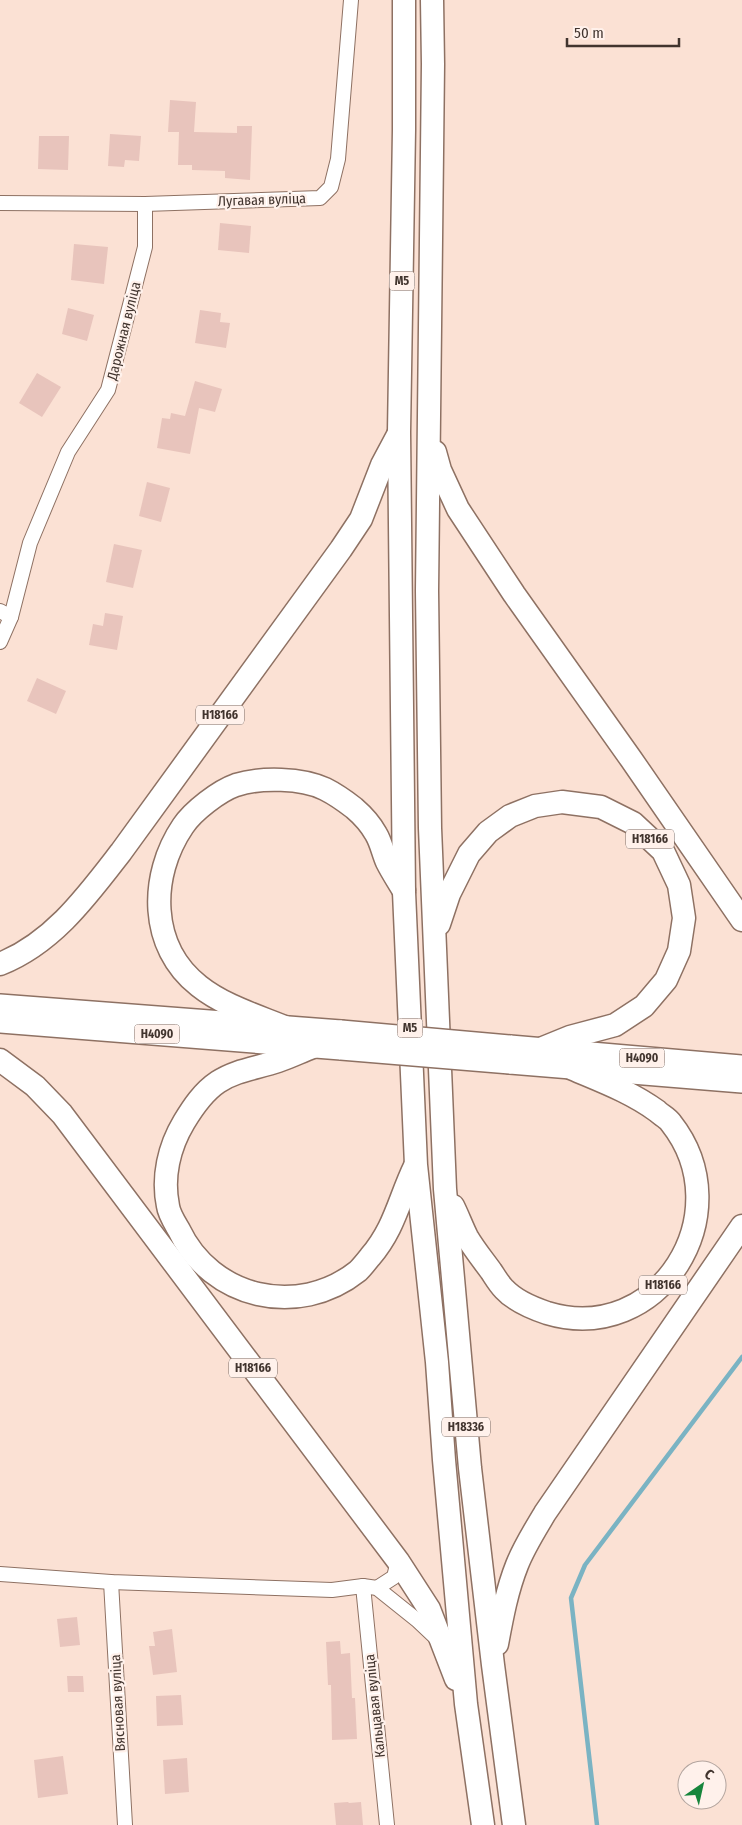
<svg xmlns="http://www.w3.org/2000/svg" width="742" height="1825" font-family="'Fira Sans Condensed',sans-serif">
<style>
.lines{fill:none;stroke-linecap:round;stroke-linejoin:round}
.stream{stroke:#7ab3c3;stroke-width:4.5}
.building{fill:#e8c4bc}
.minor-casing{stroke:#8e7163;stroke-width:16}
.primary-casing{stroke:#8e7163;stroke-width:24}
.trunk-casing{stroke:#8e7163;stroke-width:25}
.minor{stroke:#fff;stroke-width:14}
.primary{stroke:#fff;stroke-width:21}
.trunk{stroke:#fff;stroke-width:22}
.primary-bridge-casing{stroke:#8e7163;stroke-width:24;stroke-linecap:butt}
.primary-bridge{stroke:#fff;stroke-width:21}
.labels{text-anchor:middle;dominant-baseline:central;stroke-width:4.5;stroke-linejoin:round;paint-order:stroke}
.shield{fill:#fff1eb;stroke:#7a6d67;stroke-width:1}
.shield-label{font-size:12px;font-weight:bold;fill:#41342e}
.street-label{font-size:14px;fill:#41342e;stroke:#fff1eb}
</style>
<rect width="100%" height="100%" fill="#fbe1d4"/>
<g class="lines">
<path class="stream" d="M597,1825L571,1598L585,1565L742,1357"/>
</g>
<g class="building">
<path d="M170,100L196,102L194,132L237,133V126H252L250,180L225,178V171L192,170V165H178L179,132H168Z"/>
<path d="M110,134L141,136L139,161L125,160L124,167L108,166Z"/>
<path d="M39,136H69L68,170L38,169Z"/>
<path d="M220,223L251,226L249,253L218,250Z"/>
<path d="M74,244L108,247L104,284L71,280Z"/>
<path d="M68,308L94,315L87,341L62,334Z"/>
<path d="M200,310L221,313L220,322L230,323L226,348L195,343Z"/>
<path d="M37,373L61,387L42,417L19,403Z"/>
<path d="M195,381L222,389L215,412L199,408L190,454L157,448L162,418L170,419L171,413L185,416Z"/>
<path d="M147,482L170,488L161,522L139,516Z"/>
<path d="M114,544L142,550L133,588L106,582Z"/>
<path d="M105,613L123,616L117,650L89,645L93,624L103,626Z"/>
<path d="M37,678L66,691L56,714L27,701Z"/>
<path d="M77,1617L80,1645L60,1647L57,1619Z"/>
<path d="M172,1629L177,1672L153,1675L149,1646H155L153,1632Z"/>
<path d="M340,1641L341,1654L350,1653L352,1698H355L357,1739L332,1740L331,1685H328L326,1642Z"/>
<path d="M67,1676H83L84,1692H68Z"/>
<path d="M181,1695L183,1725L157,1726L156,1696Z"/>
<path d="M63,1756L68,1794L38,1798L34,1760Z"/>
<path d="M187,1758L189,1792L165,1794L163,1760Z"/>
<path d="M348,1802L349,1803L361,1802L363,1825H336L334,1803Z"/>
</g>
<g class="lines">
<g class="minor-casing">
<g id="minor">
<path d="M0,203L145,204L320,198L331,187L338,159L351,0"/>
<path d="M0,611L11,617L0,642"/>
<path d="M11,617L30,543L68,452L108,390L145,247V204"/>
<path d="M0,1574L111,1582L332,1590L363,1586L377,1588L417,1620L436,1638"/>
<path d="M111,1582L125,1825"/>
<path d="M363,1586L387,1825"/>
<path d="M377,1588L394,1577L398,1561"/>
</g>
</g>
<g class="primary-casing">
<g id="primary">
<path d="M0,1005L341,1031"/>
<path d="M0,1022L341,1049"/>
<path d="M510,1046L742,1066"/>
<path d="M510,1063L742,1082"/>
</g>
</g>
<g class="trunk-casing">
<g id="trunk">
<path d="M404,0V130L399,432L404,892L416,1165L437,1362L444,1460L466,1704L483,1825"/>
<path d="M432,0L433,64L427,591L430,828L445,1189L470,1468L493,1665L514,1825"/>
<path d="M435,452L440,470L458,509L514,594L631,759L742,920"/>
<path d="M439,924L449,894L469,854L488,832L510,816L535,806L562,802L601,807L633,823L663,851L679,885L684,918L679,951L666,980L644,1006L615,1025L570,1037L543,1048"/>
<path d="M0,964C53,943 87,896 121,852L341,549L361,519L382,465L398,435"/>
<path d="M287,1028C258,1016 224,1006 199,986C149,947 149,876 183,826C193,811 219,791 236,785C261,777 302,778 325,789C335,794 345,801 354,808C361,814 371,825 376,834C381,842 383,853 387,862C392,872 398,881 404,891"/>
<path d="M313,1047C302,1051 290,1057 278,1061C258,1068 236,1070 218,1082C203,1092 193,1107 184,1122C169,1147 162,1177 168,1206C169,1214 175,1223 179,1230C211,1298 298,1319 358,1271C362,1267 366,1262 370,1257C395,1228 399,1199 415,1166"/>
<path d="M0,1060L35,1086L62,1114L398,1561L429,1609L456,1679"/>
<path d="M453,1206C458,1216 462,1227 467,1237C474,1249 483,1260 491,1271C495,1277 499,1284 504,1289C515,1301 532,1308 547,1313C659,1347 742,1213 671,1123C668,1118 661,1115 657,1111C631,1092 601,1081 573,1069"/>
<path d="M497,1644C502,1617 507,1590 517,1565C524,1547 535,1530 545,1513L742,1226"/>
</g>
</g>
<use href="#minor" class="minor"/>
<use href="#primary" class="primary"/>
<use href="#trunk" class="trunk"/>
<g class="primary-bridge-casing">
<g id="primary-bridge">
<path d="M341,1031L510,1046"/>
<path d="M341,1049L510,1063"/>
</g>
</g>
<use href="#primary-bridge" class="primary-bridge"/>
</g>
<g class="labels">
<g class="shield">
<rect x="389.5" y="271.5" width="25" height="19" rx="4"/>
<rect x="196" y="705.5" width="48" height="19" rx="4"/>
<rect x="626" y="829.5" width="48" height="19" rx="4"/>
<rect x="397.5" y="1018.5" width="25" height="19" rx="4"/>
<rect x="134.5" y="1024.5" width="45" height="19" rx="4"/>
<rect x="619.5" y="1048.5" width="45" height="19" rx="4"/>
<rect x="639" y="1275.5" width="48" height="19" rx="4"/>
<rect x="229" y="1358.5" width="48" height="19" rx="4"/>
<rect x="442" y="1417.5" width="48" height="19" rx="4"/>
</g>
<g class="shield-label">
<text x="402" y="281">М5</text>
<text x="220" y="715">Н18166</text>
<text x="650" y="839">Н18166</text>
<text x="410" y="1028">М5</text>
<text x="157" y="1034">Н4090</text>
<text x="642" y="1058">Н4090</text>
<text x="663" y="1285">Н18166</text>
<text x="253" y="1368">Н18166</text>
<text x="466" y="1427">Н18336</text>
</g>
<g class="street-label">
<text transform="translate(262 200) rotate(-2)">Лугавая вуліца</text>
<text transform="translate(124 331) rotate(-76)">Дарожная вуліца</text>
<text transform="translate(118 1703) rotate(-93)">Вясновая вуліца</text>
<text transform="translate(375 1706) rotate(-96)">Кальцавая вуліца</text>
</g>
</g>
<g transform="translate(702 1785) rotate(34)"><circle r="24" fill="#fff1eb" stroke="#b3a59f"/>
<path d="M0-4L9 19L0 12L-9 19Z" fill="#17853c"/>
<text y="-8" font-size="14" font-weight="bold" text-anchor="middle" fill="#41342e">С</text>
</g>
<path d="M567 38v8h112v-8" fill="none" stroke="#41342e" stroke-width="2.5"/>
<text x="574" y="38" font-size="15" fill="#41342e" stroke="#fff1eb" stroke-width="4" paint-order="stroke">50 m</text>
</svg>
